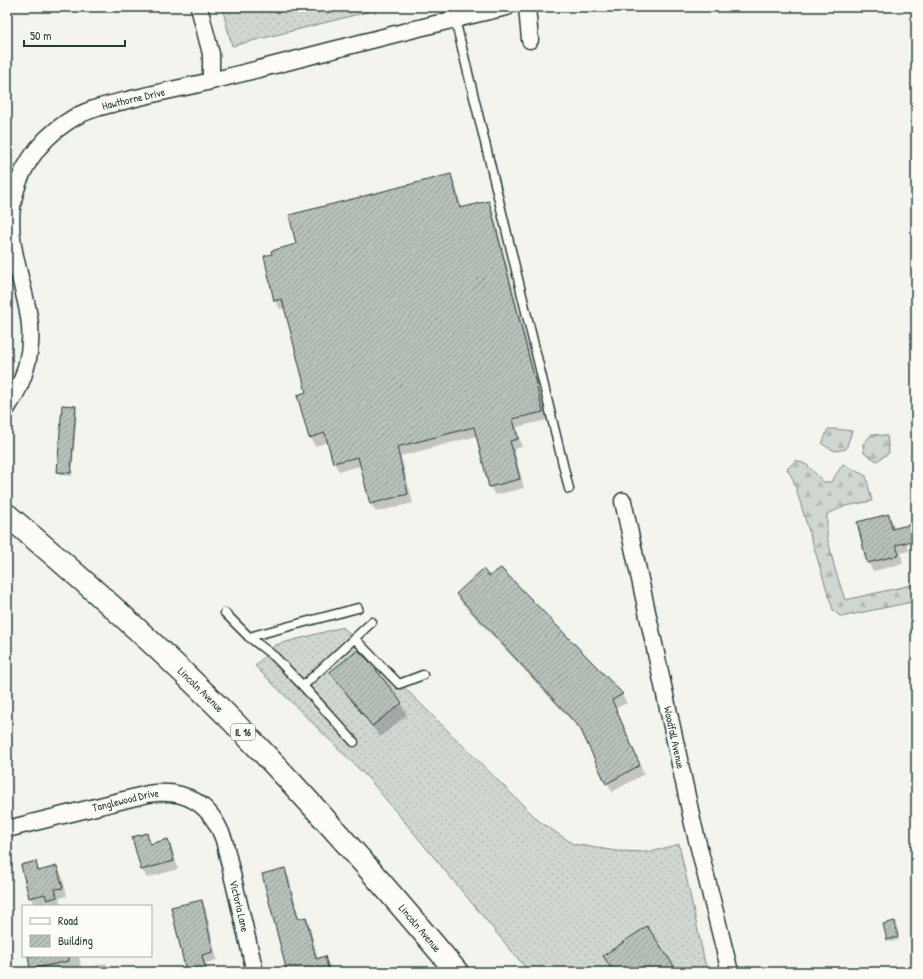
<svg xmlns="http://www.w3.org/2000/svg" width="923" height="979" font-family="'Patrick Hand',sans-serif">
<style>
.grass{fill:url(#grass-dots);stroke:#788a82}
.forest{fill:url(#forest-firs);stroke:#788a82}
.shadow{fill:#0003}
.building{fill:url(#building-hatch);stroke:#1f3d34}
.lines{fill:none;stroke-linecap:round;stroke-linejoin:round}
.service-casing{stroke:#1f3d34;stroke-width:11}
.minor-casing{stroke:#1f3d34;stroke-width:19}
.primary-casing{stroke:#1f3d34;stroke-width:25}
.service{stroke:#fdfcf7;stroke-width:8}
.minor{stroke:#fdfcf7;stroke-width:16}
.primary{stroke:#fdfcf7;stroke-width:22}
.labels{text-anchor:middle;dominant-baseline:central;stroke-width:4;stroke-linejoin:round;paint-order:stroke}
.shield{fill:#fdfcf7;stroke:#62766e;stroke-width:1}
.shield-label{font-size:10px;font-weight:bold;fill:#1f3d34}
.street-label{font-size:11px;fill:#1f3d34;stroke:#fdfcf7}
</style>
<defs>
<pattern id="grass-dots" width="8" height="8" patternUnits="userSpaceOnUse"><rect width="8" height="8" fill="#d1d6d1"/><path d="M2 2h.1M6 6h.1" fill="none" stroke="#b3b9b4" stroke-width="1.8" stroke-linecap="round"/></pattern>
<pattern id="forest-firs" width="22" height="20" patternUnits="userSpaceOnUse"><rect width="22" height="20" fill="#d1d6d1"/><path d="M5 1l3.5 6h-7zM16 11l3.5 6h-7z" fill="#b3b9b4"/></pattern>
<pattern id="building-hatch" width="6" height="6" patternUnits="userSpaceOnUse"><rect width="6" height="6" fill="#b9c1bb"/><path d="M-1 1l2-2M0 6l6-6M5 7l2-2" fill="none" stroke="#969e99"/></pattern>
</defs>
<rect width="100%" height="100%" fill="#f4f4ef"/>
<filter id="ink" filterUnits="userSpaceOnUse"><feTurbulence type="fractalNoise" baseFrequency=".025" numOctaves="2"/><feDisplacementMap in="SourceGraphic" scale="8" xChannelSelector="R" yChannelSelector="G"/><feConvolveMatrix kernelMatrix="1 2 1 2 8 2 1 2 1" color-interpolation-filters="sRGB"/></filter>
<g filter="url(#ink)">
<g class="grass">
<path d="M222,7H387L232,46Z"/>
<path d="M343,627L539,821L573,844L616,851L651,852L679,844L707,972H529L369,779L255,666L275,645Z"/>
</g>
<g class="forest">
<path d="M828,429H836L852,431L846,449L835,451L822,444Z"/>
<path d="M872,434L887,436L889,453L877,461L864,453L863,444Z"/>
<path d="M796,460L807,465L824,482H831L843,464L866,476L872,501L846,506L827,514V536L835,569L845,600L916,584V601L841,617L833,610L793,479L787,469Z"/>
</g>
<g class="shadow">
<path d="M450,175L455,183L462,209L488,202L493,210L547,420L517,427L522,447L514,449L524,488L495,495L490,487L477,436L401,456L413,503L376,512L371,504L361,466L339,471L334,463L328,442L315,446L310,437L307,393L286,308L280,309L275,301L265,257L297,245Z"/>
<path d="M75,407L77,410L72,476L59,475L58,472Z"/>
<path d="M888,515L893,523L895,529L905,536L909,551L901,553L903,564L873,571L868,563L858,522Z"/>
<path d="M500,569L622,695L627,703L616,708L644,774L612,792L584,734L462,603L457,594L489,578Z"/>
<path d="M368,661L401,704L407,715L380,737L337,683L331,672Z"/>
<path d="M147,834L152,845L167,840L172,848L178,869L147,878L142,870Z"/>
<path d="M35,862L40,872L57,867L62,876L67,896L59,898L61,905L51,906L49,902L35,906L30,897Z"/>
<path d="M284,869L289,878L300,920L306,919L310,927L318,959L325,957L330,966L331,972H287Z"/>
<path d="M202,901L206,910L217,960L206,963L208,972H187Z"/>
<path d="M895,925L899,940L890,942L888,939Z"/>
<path d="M29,956H79L81,968L61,972H33L31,968Z"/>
<path d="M106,963L111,972H90L89,968Z"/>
</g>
<g class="building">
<path d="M451,174L460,208L489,201L543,412L513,419L518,439L510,441L520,479L489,487L474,427L397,447L408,494L370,504L358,457L333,463L325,433L309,438L297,395L306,392L282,299L274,301L264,256L272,254L271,251L296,244L289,215Z"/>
<path d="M62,405L76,406L71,473L57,472Z"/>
<path d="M889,514L892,529L916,523V540L896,545L899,555L867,563L857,522Z"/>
<path d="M501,568L623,694L612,700L640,765L606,784L580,728L456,594L483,569L489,576Z"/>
<path d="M358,650L369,661L402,703L372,726L330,672Z"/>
<path d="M147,833L150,844L168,839L174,861L141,870L132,837Z"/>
<path d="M36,861L38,871L57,866L63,888L55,889L57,897L47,900L45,894L29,898L21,865Z"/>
<path d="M285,868L298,919L306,917L316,959L325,956L329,972H287L262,874Z"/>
<path d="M202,900L213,952L202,955L206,972H186L171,907Z"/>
<path d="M895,921L898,937L887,940L883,924Z"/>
<path d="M647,926L678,972H614L603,956Z"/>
<path d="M28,956H69V961L30,969Z"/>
</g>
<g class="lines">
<g class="service-casing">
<g id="service">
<path d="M455,19L569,489"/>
<path d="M225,613L249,637L275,657L303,686L372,622"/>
<path d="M249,637L358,608"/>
<path d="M355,639L399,684L423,675"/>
<path d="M303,686L354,742"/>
</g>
</g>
<g class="minor-casing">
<g id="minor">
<path d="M199,7L211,54V81"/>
<path d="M527,7L530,40"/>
<path id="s1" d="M7,408C25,382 34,349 29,317C23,280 7,245 12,207C17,172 38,141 67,122C87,108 112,104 136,98C161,92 186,87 211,81C310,57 408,29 507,7"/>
<path id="s2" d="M623,501L693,824L730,972"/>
<path id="s3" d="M7,829L148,794C186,788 211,804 224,840L255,972"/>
</g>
</g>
<g class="primary-casing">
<g id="primary">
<path id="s4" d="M7,515C91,586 173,659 249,738C322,813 390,892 457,972"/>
</g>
</g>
<use href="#service" class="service"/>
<use href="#minor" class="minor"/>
<use href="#primary" class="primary"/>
</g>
</g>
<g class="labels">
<rect class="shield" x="231" y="724" width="24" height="16" rx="3"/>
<g class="shield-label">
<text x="243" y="732">IL 16</text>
</g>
<g class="street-label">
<text stroke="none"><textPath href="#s1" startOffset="383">Hawthorne Drive</textPath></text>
<text stroke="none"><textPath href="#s4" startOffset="261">Lincoln Avenue</textPath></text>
<text stroke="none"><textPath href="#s2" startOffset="242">Woodfall Avenue</textPath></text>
<text stroke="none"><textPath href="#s3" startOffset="122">Tanglewood Drive</textPath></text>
<text stroke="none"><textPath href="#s3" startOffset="311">Victoria Lane</textPath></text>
<text stroke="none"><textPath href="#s4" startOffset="585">Lincoln Avenue</textPath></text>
</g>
</g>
<rect width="923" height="979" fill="none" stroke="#fdfcf7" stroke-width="24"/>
<rect x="12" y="12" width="899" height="955" fill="none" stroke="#1f3d34" stroke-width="1.5" filter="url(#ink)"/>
<rect x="22" y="905" width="130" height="52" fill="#fdfcf7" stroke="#a4b0a9"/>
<rect x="30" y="918" width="20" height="6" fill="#fdfcf7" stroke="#a4b0a9"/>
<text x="58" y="925" font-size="12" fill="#1f3d34">Road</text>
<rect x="30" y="935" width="20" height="12" fill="url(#building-hatch)" stroke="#a4b0a9"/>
<text x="58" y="945" font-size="12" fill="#1f3d34">Building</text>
<path d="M24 40v6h101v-6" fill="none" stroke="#1f3d34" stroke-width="2"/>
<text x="30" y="40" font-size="12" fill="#1f3d34" stroke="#fdfcf7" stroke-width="3" paint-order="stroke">50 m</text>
</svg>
